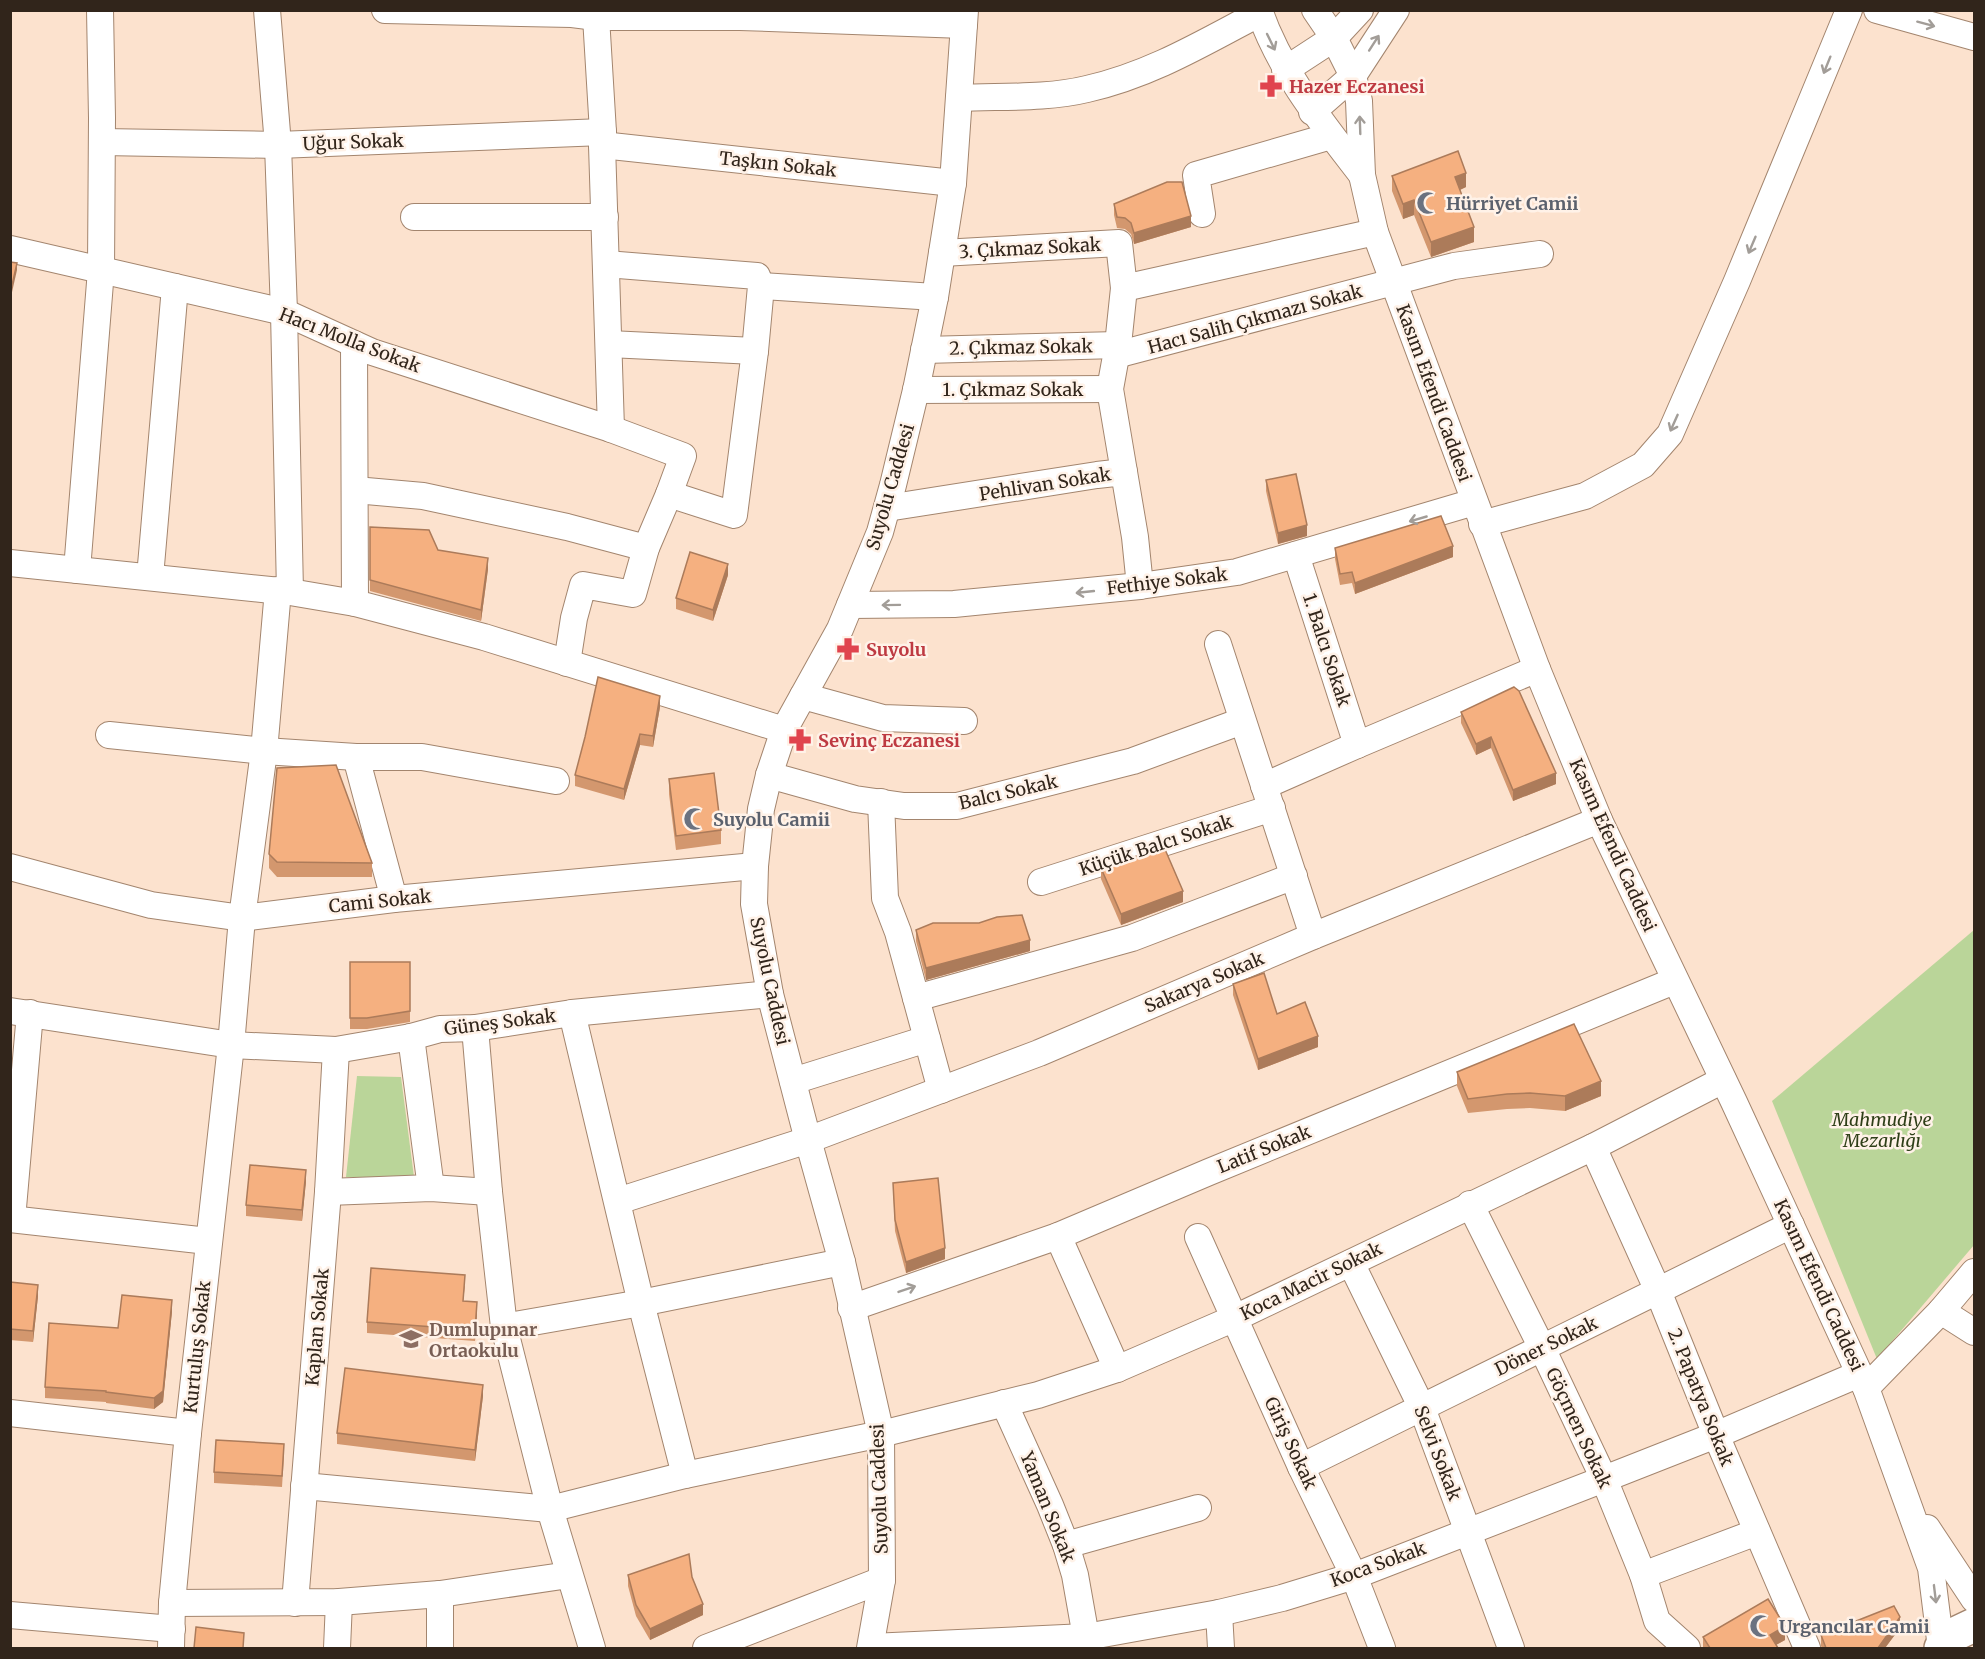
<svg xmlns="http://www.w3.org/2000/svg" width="1985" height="1659" font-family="Merriweather,serif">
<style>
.green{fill:#bad599}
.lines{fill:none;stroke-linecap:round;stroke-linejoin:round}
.minor-casing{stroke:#a3856e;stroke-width:28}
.major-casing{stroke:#a3856e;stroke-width:36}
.minor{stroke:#fff;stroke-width:26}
.major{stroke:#fff;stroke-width:33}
.wall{fill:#d3976e}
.shaded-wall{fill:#ac7b5a}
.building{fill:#f5b080;stroke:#ac7b5a;stroke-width:1.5}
.oneway{stroke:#a29d98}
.labels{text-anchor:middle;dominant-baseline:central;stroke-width:5;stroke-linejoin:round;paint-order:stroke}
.health-label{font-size:18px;font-weight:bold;fill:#be3a42;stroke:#fff2e8;text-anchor:start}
.street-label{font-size:18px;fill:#31251b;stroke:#fff2e8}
.worship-label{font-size:18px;font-weight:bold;fill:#5b616d;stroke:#fff2e8;text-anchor:start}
.park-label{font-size:18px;font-style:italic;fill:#2f3f18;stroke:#fff2e8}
.education-label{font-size:18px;font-weight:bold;fill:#785e54;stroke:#fff2e8;text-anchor:start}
</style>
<rect width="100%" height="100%" fill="#fce2ce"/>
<g class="green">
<path d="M1974,930V1245L1877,1359L1772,1101Z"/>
<path d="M357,1076L401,1077L414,1177H346Z"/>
</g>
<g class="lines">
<g class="minor-casing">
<g id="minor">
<path d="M267,10L278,145L284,312L290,592"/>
<path d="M385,10L572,14L596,17H740L964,25"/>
<path d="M1259,10C1281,73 1322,123 1362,175"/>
<path d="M1315,10L1334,38L1353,76L1359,101L1362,175L1375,232L1537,669L1599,820L1734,1102L1866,1388L1931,1568L1941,1648"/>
<path d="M1877,10L1974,37"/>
<path d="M596,17L603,132L602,145L611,429"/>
<path d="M1285,70L1334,38L1360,10"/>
<path d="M959,98C1001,96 1046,99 1087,89C1150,75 1203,43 1260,13"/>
<path d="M1312,112L1353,76L1396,10"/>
<path d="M102,142L278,145L603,132"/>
<path d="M602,145L953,183"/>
<path d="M1202,214L1196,175L1331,136"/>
<path d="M414,217H605"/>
<path d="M10,249L284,312L372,352L611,429L683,456L669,494L646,548L633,594L583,585L574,618L567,663"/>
<path d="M942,253L1119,243L1124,288L1375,232"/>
<path d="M606,264L757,276L761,286L755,351L734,515L669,494"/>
<path d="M761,286L935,297"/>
<path d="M1124,288L1118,345L1110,389L1124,472"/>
<path d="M354,344L355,603"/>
<path d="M609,344L755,351"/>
<path d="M924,350L1118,345"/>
<path d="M1116,355L1454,266L1540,254"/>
<path d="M916,390L1110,389"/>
<path d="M355,490L423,496L567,527L646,548"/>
<path d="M887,508L1097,475L1124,472L1135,537L1140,586"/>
<path d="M1482,524L1585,496L1643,465L1670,434L1737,281L1849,10"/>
<path d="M1296,555L1357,745"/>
<path d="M10,563L290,592L355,603L484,637L784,730"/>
<path d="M77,570L101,270L102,118L100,10"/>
<path d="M150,577L175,287"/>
<path d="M850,605L954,604L1140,586L1237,572L1474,502"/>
<path d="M1218,644L1313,936"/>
<path d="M803,696L883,718L964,721"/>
<path d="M109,735L264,751L356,757H422L556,781"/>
<path d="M356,757L394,899"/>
<path d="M769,775L855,799L904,806H957L1133,761L1242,721"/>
<path d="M1264,786L1357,745L1537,669"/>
<path d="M881,802L885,898L898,932L941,1090"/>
<path d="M10,867L151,905L242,918L394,899L755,866"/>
<path d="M1041,882L1272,808"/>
<path d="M916,998L1132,938L1294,876"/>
<path d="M10,1011L231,1045L336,1050L411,1037L440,1029L475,1028L572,1013L770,994"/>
<path d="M572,1013L641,1303L685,1475"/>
<path d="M475,1028L489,1192L504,1327L550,1509L592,1648"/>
<path d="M411,1037L431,1188"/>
<path d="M793,1081L927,1039"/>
<path d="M1593,1147L1658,1291L1716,1435L1807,1648"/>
<path d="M328,1192L431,1188L489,1192"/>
<path d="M618,1201L808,1140L1039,1053L1313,936L1599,820"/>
<path d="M1470,1204L1542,1348L1604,1479L1643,1575L1657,1621L1687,1648"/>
<path d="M10,1219L208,1241"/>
<path d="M12,1219L30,1013"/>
<path d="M1058,1236L1117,1369"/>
<path d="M1198,1237L1301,1467L1354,1576L1382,1648"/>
<path d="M1351,1263L1422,1408L1511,1648"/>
<path d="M851,1308L1058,1236L1209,1172L1674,981"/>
<path d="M1941,1311L1974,1332"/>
<path d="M504,1327L641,1303L842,1262"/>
<path d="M1866,1388L1941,1311L1974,1272"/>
<path d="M1004,1403L1050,1505L1066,1545L1075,1575L1086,1637L1079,1648"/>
<path d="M10,1413L188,1433"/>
<path d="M1301,1467L1791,1225"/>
<path d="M304,1486L550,1509L685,1475L881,1434L1038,1395L1117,1369L1235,1318L1593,1147L1723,1080"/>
<path d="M1927,1528L1974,1599"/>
<path d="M1066,1545L1198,1508"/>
<path d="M1643,1575L1757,1532"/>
<path d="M440,1594V1648"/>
<path d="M172,1603L339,1602L440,1594L569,1575"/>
<path d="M295,1603L328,1192L336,1050"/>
<path d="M1219,1613L1221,1648"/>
<path d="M10,1615L172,1629"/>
<path d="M871,1647L1086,1637L1219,1613L1282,1598L1354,1576L1604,1479L1716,1435L1859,1374"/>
<path d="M171,1648L172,1603L188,1433L231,1045L242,918L264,751L278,590"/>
<path d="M337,1648L339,1602"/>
<path d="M706,1648L882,1580"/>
<path d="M870,1648L882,1580L881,1434L842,1262L808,1140L770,994L754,904L755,866L761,809L769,775L784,730L840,629L880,532L893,485L916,390L935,297L953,183L965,10"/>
</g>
</g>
<g class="major-casing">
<path id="major" d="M1941,1648L1955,1634L1974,1625"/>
</g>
<use href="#minor" class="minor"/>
<use href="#major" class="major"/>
</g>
<g class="wall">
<path d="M1392,176L1466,187L1460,190L1474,242L1431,257L1414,215L1403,219L1392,191Z"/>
<path d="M1114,204L1191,227L1134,244L1131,234L1125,229L1117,228L1114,215Z"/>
<path d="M1266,480L1307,536L1278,544L1266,491Z"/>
<path d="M370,527L438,550L488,569L481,621L370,591Z"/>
<path d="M1335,548L1453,557L1355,594L1352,583L1340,585L1335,559Z"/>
<path d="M728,575L713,621L676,609V598Z"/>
<path d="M660,707L653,747L640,745L624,800L575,786V775Z"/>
<path d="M1461,712L1556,784L1513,801L1491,748L1476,755L1461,723Z"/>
<path d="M669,779L721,830V844L676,850L669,794Z"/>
<path d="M269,854L372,863V877H277L269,868Z"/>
<path d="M1101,868L1183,902L1121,925L1101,879Z"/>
<path d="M916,930L1030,951L926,980L916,941Z"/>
<path d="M350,962H410V1022L367,1029H350Z"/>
<path d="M1233,984L1277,1014L1318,1047L1258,1070L1233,995Z"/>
<path d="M1457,1072L1601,1096L1565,1111L1530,1108L1507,1109L1468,1113L1457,1086Z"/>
<path d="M306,1181L302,1221L246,1216V1205Z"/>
<path d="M893,1183L945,1259L906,1273L895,1231Z"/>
<path d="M10,1282L38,1296L33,1342L10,1340Z"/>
<path d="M465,1286L463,1301L477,1313L475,1341L367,1333V1322Z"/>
<path d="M172,1311L163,1402L154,1409L106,1403V1402L45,1398V1387L118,1328Z"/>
<path d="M483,1396L475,1461L337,1444V1433Z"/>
<path d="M284,1456L282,1487L214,1483V1472Z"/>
<path d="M628,1575L692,1577L703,1615L650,1640L636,1616L628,1586Z"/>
<path d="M1900,1628L1885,1648H1822L1821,1646V1635Z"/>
<path d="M1703,1637L1785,1640L1776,1645L1778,1648H1703Z"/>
</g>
<g class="shaded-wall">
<path d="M1466,173V187L1455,192V177Z"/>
<path d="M1414,200V215L1403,219V204Z"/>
<path d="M1191,216V227L1134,244V233Z"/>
<path d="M1474,227V242L1431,257V242Z"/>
<path d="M17,263V270L10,301V294Z"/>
<path d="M1307,525V536L1278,544V533Z"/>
<path d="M1453,546V557L1355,594V583Z"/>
<path d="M488,558V569L481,621V610Z"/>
<path d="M728,564V575L713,621V610Z"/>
<path d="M660,696V707L653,747V736Z"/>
<path d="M640,734V745L624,800V789Z"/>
<path d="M1491,737V748L1476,755V744Z"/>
<path d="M1556,773V784L1513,801V790Z"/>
<path d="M1183,891V902L1121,925V914Z"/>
<path d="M1030,940V951L926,980V968Z"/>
<path d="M1318,1036V1047L1258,1070V1059Z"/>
<path d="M1601,1081V1096L1565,1111V1096Z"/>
<path d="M306,1170V1181L302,1221V1210Z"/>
<path d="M945,1248V1259L906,1273V1262Z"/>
<path d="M38,1285V1296L33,1342V1331Z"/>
<path d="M172,1300V1311L163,1402L154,1409V1398Z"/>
<path d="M477,1302V1313L475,1341V1330Z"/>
<path d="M483,1385V1396L475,1461V1450Z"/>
<path d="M703,1604V1615L650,1640V1629Z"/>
<path d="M1900,1617V1628L1885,1648H1878Z"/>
<path d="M1785,1626V1640L1770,1648V1635Z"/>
</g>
<g class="building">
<path d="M1458,151L1466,173L1455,177L1474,227L1431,242L1414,200L1403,204L1392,176Z"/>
<path d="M1167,182H1182L1191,216L1134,233L1131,223L1125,218L1117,217L1114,204Z"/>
<path d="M10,262L17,263L10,294Z"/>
<path d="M1296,474L1307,525L1278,533L1266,480Z"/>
<path d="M1441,516L1453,546L1355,583L1352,572L1340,574L1335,548Z"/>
<path d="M370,527L429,530L438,550L488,558L481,610L370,580Z"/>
<path d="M690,552L728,564L713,610L676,598Z"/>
<path d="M598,677L660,696L653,736L640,734L624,789L575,775L585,737Z"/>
<path d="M1514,687L1519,691L1556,773L1513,790L1491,737L1476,744L1461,712Z"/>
<path d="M336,765L372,863L277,862L269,854L277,768Z"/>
<path d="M714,773L721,830L676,836L669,779Z"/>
<path d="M1164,847L1183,891L1121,914L1101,868Z"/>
<path d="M1022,915L1030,940L926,968L916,930L933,923H979L997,917Z"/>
<path d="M350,962H410V1011L367,1018H350Z"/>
<path d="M1264,973L1277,1014L1305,1002L1318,1036L1258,1059L1233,984Z"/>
<path d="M1574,1024L1601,1081L1565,1096L1530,1093L1507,1094L1468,1099L1457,1072Z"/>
<path d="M250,1165L306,1170L302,1210L246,1205Z"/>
<path d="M938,1178L945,1248L906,1262L895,1220L893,1183Z"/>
<path d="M371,1268L465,1275L463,1301L477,1302L475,1330L367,1322Z"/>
<path d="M10,1282L38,1285L33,1331L10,1329Z"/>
<path d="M122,1295L172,1300L163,1391L154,1398L106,1392V1391L45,1387L49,1323L118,1328Z"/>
<path d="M345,1368L483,1385L475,1450L337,1433Z"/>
<path d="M216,1440L284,1444L282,1476L214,1472Z"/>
<path d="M689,1554L692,1577L703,1604L650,1629L636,1605L628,1575Z"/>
<path d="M1768,1599L1785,1626L1770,1635L1778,1648H1710L1703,1637Z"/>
<path d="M1894,1606L1900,1617L1878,1648H1826L1821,1635Z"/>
<path d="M196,1627L244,1633L243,1648H194Z"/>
</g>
<defs><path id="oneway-shaft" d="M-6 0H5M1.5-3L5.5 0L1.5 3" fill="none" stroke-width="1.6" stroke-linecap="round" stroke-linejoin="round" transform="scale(1.5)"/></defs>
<g class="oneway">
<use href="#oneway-shaft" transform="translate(1926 24) rotate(15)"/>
<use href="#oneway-shaft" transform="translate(1271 42) rotate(64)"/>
<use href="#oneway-shaft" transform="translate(1374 43) rotate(-57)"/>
<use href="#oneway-shaft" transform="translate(1827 65) rotate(112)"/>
<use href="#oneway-shaft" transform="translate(1360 125) rotate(-92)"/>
<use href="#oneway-shaft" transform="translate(1752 245) rotate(113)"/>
<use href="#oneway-shaft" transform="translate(1674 423) rotate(114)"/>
<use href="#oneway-shaft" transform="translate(1418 519) rotate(164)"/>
<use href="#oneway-shaft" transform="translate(1085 592) rotate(174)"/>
<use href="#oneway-shaft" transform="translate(891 605) rotate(179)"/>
<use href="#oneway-shaft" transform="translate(907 1289) rotate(-19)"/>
<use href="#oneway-shaft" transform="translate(1935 1594) rotate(83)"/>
</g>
<defs>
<g id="pharmacy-bare" transform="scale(1.8)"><path d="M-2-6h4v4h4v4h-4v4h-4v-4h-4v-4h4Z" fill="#e0444e" stroke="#fff2e8" stroke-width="2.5" paint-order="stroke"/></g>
<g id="mosque-bare" transform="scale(1.8)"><path d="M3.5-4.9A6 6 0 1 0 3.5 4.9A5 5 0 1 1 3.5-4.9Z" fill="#6b7280" stroke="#fff2e8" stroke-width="2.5" paint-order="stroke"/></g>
<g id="school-bare" transform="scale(1.8)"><path d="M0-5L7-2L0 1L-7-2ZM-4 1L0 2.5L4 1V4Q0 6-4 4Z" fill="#8d6e63" stroke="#fff2e8" stroke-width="2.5" paint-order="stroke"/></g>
</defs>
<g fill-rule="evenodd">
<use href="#pharmacy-bare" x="1271" y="86"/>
<use href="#mosque-bare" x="1428" y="203"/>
<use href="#pharmacy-bare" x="848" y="649"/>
<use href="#pharmacy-bare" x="800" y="740"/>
<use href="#mosque-bare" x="695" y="819"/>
<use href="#school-bare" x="411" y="1339"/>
<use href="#mosque-bare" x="1761" y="1626"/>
</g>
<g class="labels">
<g class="health-label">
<text x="1289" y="86">Hazer Eczanesi</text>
<text x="866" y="649">Suyolu</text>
<text x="818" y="740">Sevinç Eczanesi</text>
</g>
<g class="street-label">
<text transform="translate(353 142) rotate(-2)">Uğur Sokak</text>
<text transform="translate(778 164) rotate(6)">Taşkın Sokak</text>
<text transform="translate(1030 248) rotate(-3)">3. Çıkmaz Sokak</text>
<text transform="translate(1255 319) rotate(-15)">Hacı Salih Çıkmazı Sokak</text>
<text transform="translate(350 340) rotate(21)">Hacı Molla Sokak</text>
<text transform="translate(1021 347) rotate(-1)">2. Çıkmaz Sokak</text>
<text x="1013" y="389">1. Çıkmaz Sokak</text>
<text transform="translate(1434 393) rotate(70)">Kasım Efendi Caddesi</text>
<text transform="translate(1045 484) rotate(-9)">Pehlivan Sokak</text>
<text transform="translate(890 487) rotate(-74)">Suyolu Caddesi</text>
<text transform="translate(1167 581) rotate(-7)">Fethiye Sokak</text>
<text transform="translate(1327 650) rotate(72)">1. Balcı Sokak</text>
<text transform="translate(1008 792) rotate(-13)">Balcı Sokak</text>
<text transform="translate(1156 845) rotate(-18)">Küçük Balcı Sokak</text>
<text transform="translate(1613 845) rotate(66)">Kasım Efendi Caddesi</text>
<text transform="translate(380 901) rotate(-6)">Cami Sokak</text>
<text transform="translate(770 981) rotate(78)">Suyolu Caddesi</text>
<text transform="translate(1204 982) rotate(-23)">Sakarya Sokak</text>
<text transform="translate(500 1022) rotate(-7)">Güneş Sokak</text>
<text transform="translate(1264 1149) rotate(-22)">Latif Sokak</text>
<text transform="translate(1311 1281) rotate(-26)">Koca Macir Sokak</text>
<text transform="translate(1819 1285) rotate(65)">Kasım Efendi Caddesi</text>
<text transform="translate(317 1327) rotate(-85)">Kaplan Sokak</text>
<text transform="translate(1546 1346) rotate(-26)">Döner Sokak</text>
<text transform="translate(197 1347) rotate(-84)">Kurtuluş Sokak</text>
<text transform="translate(1701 1397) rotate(68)">2. Papatya Sokak</text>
<text transform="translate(1579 1428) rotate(65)">Göçmen Sokak</text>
<text transform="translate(1291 1443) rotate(65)">Giriş Sokak</text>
<text transform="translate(1438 1453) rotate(69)">Selvi Sokak</text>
<text transform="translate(879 1489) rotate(-92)">Suyolu Caddesi</text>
<text transform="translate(1048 1507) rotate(68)">Yaman Sokak</text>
<text transform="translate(1378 1564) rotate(-20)">Koca Sokak</text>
</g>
<g class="worship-label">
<text x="1446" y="203">Hürriyet Camii</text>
<text x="713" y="819">Suyolu Camii</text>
<text x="1779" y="1626">Urgancılar Camii</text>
</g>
<g class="park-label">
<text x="1882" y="1119">Mahmudiye<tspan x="1882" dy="21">Mezarlığı</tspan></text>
</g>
<g class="education-label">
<text x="429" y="1329">Dumlupınar<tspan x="429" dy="21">Ortaokulu</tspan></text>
</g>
</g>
<rect width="1985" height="1659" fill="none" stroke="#31251b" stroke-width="24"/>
</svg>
